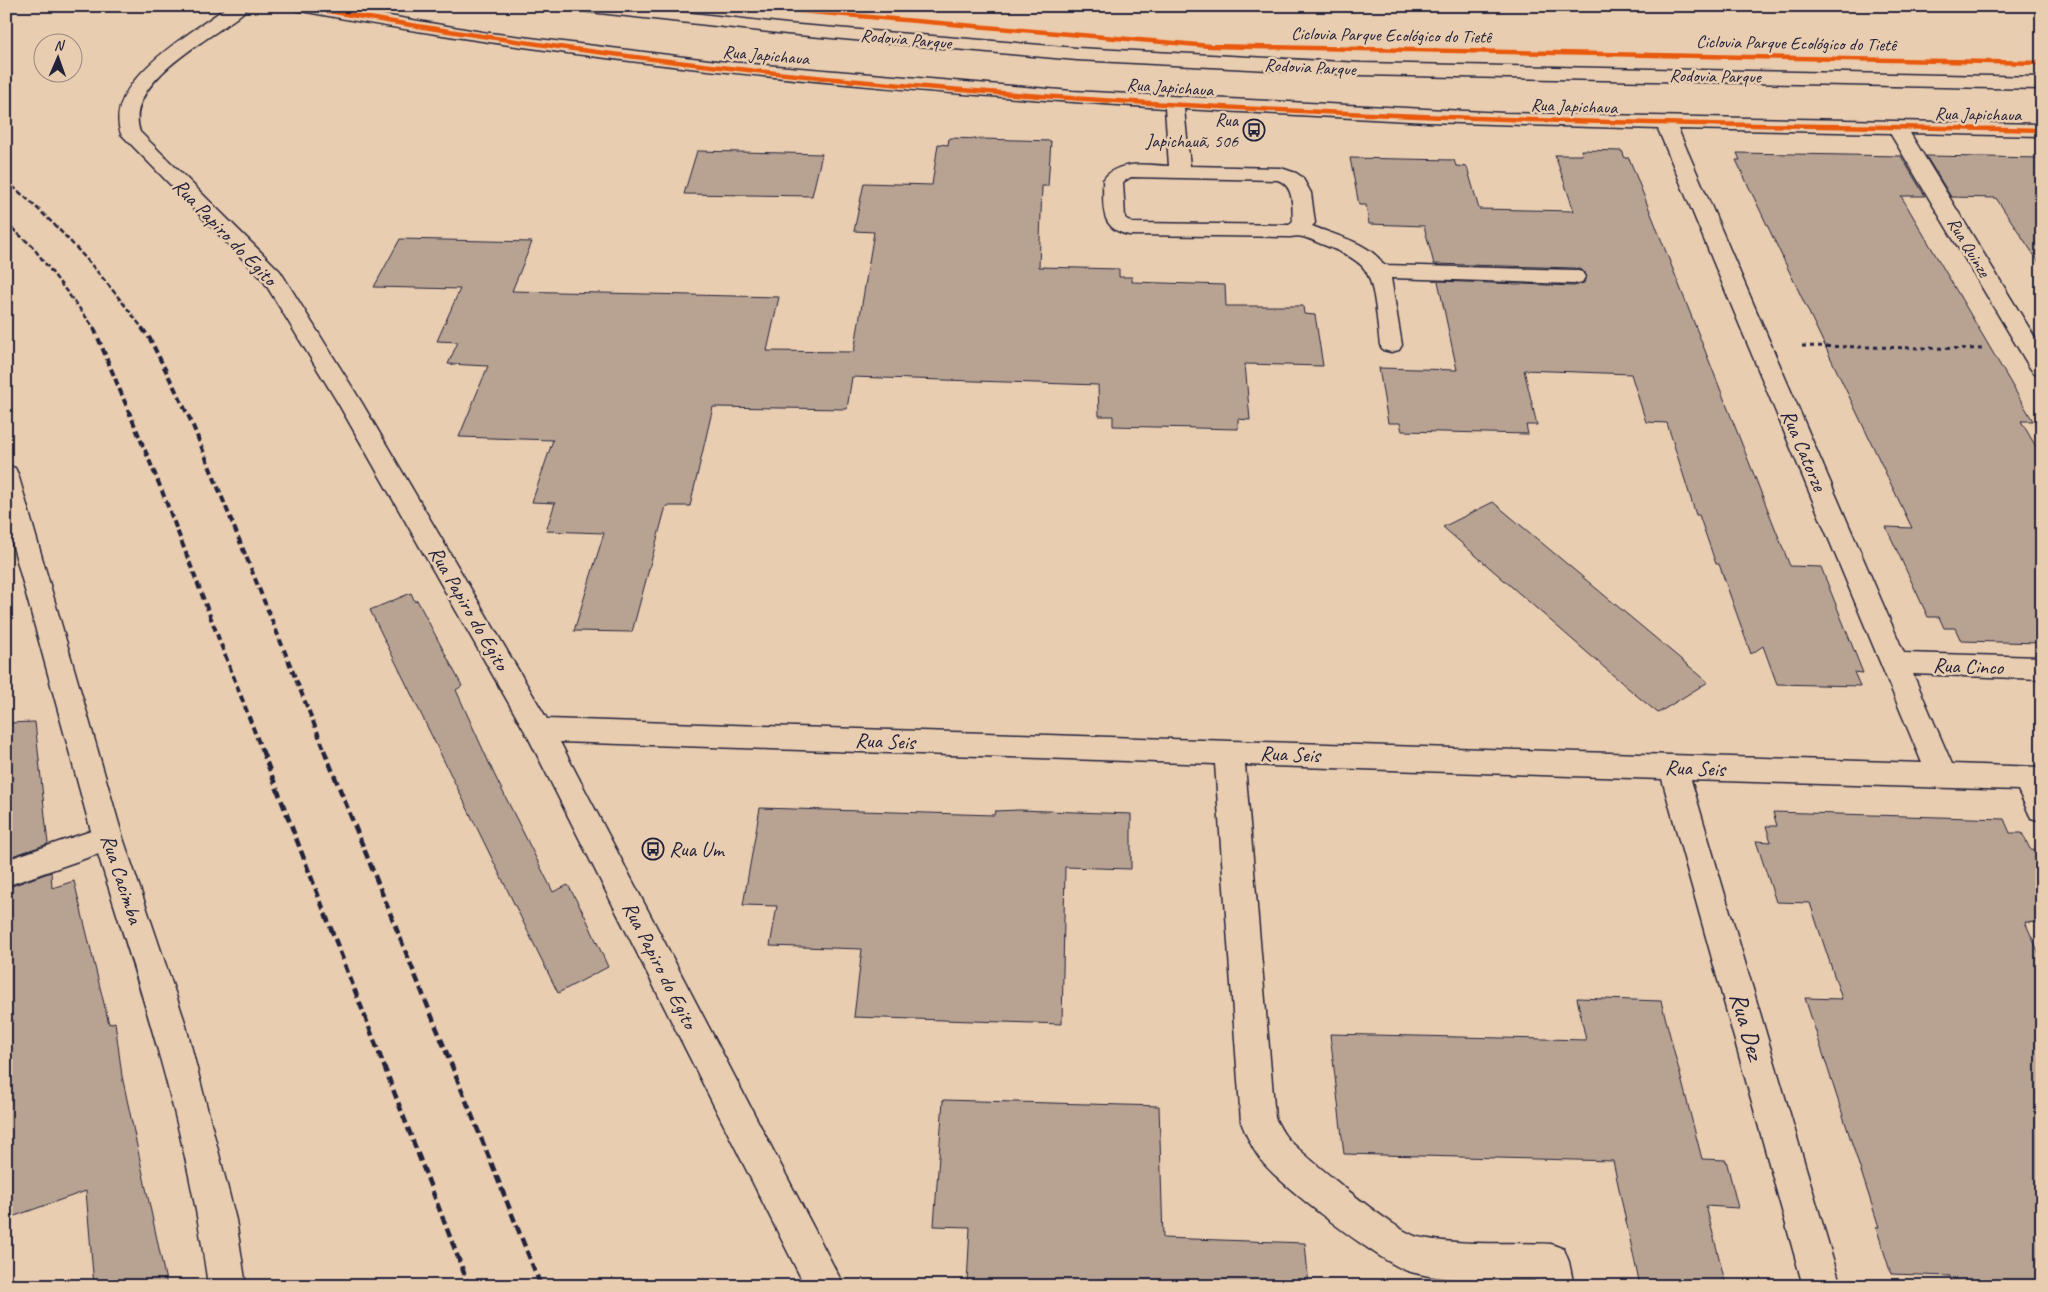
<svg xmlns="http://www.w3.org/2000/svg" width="2048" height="1292" font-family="Caveat,sans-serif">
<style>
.building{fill:#b8a393;stroke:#22223b}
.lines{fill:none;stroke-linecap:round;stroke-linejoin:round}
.minor-casing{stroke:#22223b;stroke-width:3}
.path{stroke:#22223b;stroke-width:3;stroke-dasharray:4 4;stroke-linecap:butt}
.minor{fill:#e9cdb0;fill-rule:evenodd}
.rail-far2{stroke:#22223b;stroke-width:2.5;stroke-dasharray:5.5 2.5;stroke-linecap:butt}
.rail-far1{stroke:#22223b;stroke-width:4;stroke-dasharray:7 4;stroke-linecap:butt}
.rail{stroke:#22223b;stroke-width:4.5;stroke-dasharray:9 4.5;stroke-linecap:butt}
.cycleway-casing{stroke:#e9cdb0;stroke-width:7}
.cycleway{stroke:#e8590c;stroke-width:4.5}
.labels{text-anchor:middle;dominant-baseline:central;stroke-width:5;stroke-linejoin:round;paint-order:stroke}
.far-street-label{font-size:18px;fill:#22223b;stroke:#e9cdb0}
.far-poi-label{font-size:18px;fill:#22223b;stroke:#e9cdb0;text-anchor:end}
.street-label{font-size:21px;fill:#22223b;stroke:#e9cdb0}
.poi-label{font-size:21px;fill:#22223b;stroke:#e9cdb0;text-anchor:start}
.near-street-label{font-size:25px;fill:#22223b;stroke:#e9cdb0}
</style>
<rect width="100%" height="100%" fill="#e9cdb0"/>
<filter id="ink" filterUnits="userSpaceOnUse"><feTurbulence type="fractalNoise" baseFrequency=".02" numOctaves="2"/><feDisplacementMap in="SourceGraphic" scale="10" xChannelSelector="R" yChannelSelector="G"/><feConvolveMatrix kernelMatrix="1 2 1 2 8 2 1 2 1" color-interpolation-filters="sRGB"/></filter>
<g filter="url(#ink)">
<g class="building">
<path d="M949,138L1051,141L1048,186H1042L1039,267L1119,269V277H1132V282L1225,285L1226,306H1303L1304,314L1315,315L1323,366L1245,364L1250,420L1238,419V429L1113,426V416H1099L1098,385L852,377L847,409L713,407L690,506H666L632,632L574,631L604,533L546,531L555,503L532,502L553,440L459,437L488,366L448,364L458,342L437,341L460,289L374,287L400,239L532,242L512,291L779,297L767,351L854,352L874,232L854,231L864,183L932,185L938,144L948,145Z"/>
<path d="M1581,150L1622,151L1625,158H1629L1790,566L1821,567L1863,673L1854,672L1860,686L1777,684L1763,646L1751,654L1719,564H1716L1699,515H1696L1667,423L1646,422L1631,374L1524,370L1537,425H1526L1528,434L1402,431L1400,423H1388L1379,368L1457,370L1438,281L1574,286L1584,283L1587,276L1582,270L1574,268L1434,264L1424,226L1369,224L1366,205H1359L1350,158L1454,160L1456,166L1467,167L1479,209L1574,211L1555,155H1582Z"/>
<path d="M697,151L783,153L822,154L812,196L684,194Z"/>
<path d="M1737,153L1901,156L1925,196H1901L2033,421H2021L2042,457V643L1961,641L1955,628H1944L1939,617H1928L1886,527L1912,528L1736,160H1740Z"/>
<path d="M1926,156L2042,158V267L1996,198L1951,197Z"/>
<path d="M1493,502L1524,528L1708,682L1658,713L1636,695L1443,527Z"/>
<path d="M411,593L415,602L417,600L462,686L456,690L495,776L553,892L568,885L585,916L608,967L558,993L370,610Z"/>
<path d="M35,722L48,844L6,858V723Z"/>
<path d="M760,808L994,815L995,811L1019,810L1131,814V869L1065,867L1062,1024L854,1017L862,949L770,946L777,906L743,905Z"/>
<path d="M1773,812L2004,819L2010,833H2022L2030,849L2042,850V923L2025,922L2042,960V1286H1953L1950,1276L1891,1274L1876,1227H1879L1805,998L1842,999L1810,903L1776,902L1756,841L1771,842L1766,826H1777Z"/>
<path d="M51,872L52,888L74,881L109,1024L115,1022L122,1076L167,1286H94L86,1191L6,1219V888Z"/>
<path d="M1577,998L1661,1001L1702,1159L1726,1160L1738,1208L1706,1206L1726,1286H1640L1613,1161L1344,1154L1330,1034L1586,1040Z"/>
<path d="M943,1100L1159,1106L1163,1238L1305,1243L1309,1286L967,1284L970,1227L934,1226Z"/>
</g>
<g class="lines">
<g class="minor-casing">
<g id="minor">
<path d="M228,6H249C243,14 233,20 225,26C194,48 124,87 140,132L280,271L362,403L547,719L1922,763L1658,129L1427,122L1184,109L1190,166L1281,168L1296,173L1302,177L1311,193L1315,223L1312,226C1336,236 1369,242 1384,265L1574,270L1582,272L1585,277L1582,282L1574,284L1391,278L1402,345L1399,350L1391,352L1383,350L1380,345C1377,325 1376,280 1362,266C1352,256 1337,250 1324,245C1313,241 1303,234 1291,237L1129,235C1098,228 1104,206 1103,180C1117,159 1147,165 1169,166L1165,108C875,90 587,64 301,11L295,10L292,6H332L482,32L717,61L1072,91L1504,113L2042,124V136L1910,133L2042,349V375L2034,373L2030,368L1890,133L1678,129L1904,653L2042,657V679L1913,674L1952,764L2042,767V821L2031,818L2018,790L1691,780L1841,1286H1803L1662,779L1245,765L1275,1118C1279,1125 1282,1132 1287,1138C1306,1157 1394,1231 1418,1237C1458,1246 1509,1242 1551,1244L1564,1249L1569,1262L1574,1286H1536L1535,1280C1495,1279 1450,1283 1411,1272C1383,1265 1277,1183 1260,1159C1252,1148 1246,1135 1241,1122L1215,764L560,742L844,1286H805L528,737L338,403L263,280L121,134C102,81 193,33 228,6ZM1131,177L1278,180C1295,187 1292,206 1293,222L1289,225L1132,223L1125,218L1123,182Z"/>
<path d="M572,6H631L787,24L1077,48L1361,63L2042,77V89L1361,75L1077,60L787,34L581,11L575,10Z"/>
<path d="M6,465L15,468L18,474L123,838L185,1022L236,1220L246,1286H208C189,1138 143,996 98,854L6,886V860L91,831L6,521Z"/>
</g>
</g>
<path class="path" d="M1802,346L1986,349"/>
<use href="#minor" class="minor"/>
<g class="rail-far2">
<path d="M6,181C59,224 102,275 143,329"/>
<path d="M6,223L32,246L95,329"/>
</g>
<g class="rail-far1">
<path d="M94,328L162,491L262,751"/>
<path d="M142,328L150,339L191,421L325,751"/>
</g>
<g class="rail">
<path d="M262,750L469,1286"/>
<path d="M324,750L541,1286"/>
</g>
<g class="cycleway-casing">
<g id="cycleway">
<path d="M301,6C698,79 1103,106 1506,119C1685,125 1863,126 2042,130"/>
<path d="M740,6L1210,46L2042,63"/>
</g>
</g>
<use href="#cycleway" class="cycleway"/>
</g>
</g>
<defs>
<g id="bus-ring" transform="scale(1.125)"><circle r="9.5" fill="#e9cdb0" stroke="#22223b" stroke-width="1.5"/><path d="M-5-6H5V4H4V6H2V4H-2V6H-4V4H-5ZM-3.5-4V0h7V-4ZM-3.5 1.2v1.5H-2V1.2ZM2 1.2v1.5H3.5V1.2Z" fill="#22223b"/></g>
</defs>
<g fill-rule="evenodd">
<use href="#bus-ring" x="1254" y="130"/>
<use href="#bus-ring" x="653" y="849"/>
</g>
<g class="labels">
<g class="far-street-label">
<text transform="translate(1391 35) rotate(1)">Ciclovia Parque Ecológico do Tietê</text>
<text transform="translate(906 39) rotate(5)">Rodovia Parque</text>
<text transform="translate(1796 43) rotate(1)">Ciclovia Parque Ecológico do Tietê</text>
<text transform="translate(766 55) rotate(5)">Rua Japichaua</text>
<text transform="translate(1310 67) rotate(3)">Rodovia Parque</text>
<text transform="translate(1715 76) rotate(1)">Rodovia Parque</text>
<text transform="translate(1170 87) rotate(4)">Rua Japichaua</text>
<text transform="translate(1574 106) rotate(2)">Rua Japichaua</text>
<text transform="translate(1978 114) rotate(1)">Rua Japichaua</text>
<text transform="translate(1969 247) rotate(59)">Rua Quinze</text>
</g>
<g class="far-poi-label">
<text x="1238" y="120">Rua<tspan x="1238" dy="21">Japichauã, 506</tspan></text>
</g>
<g class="street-label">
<text transform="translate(225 232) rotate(46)">Rua Papiro do Egito</text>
<text transform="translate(1804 450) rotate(67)">Rua Catorze</text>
<text transform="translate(469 608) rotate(60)">Rua Papiro do Egito</text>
<text transform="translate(1968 666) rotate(2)">Rua Cinco</text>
<text transform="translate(885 741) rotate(2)">Rua Seis</text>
<text transform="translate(1290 754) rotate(2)">Rua Seis</text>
<text transform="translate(1695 768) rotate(2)">Rua Seis</text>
<text transform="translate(122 879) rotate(72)">Rua Cacimba</text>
<text transform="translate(660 965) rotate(63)">Rua Papiro do Egito</text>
</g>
<g class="poi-label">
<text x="669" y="849">Rua Um</text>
</g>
<g class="near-street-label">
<text transform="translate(1747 1026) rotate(74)">Rua Dez</text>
</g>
</g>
<rect width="2048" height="1292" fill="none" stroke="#e9cdb0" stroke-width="25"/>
<rect x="12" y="12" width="2023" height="1267" fill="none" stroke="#22223b" stroke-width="2" filter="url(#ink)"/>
<g transform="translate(58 58) rotate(2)"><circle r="24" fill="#e9cdb0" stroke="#998981"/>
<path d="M0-4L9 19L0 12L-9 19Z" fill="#22223b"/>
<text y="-8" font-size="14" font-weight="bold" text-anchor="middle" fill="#22223b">N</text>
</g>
</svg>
